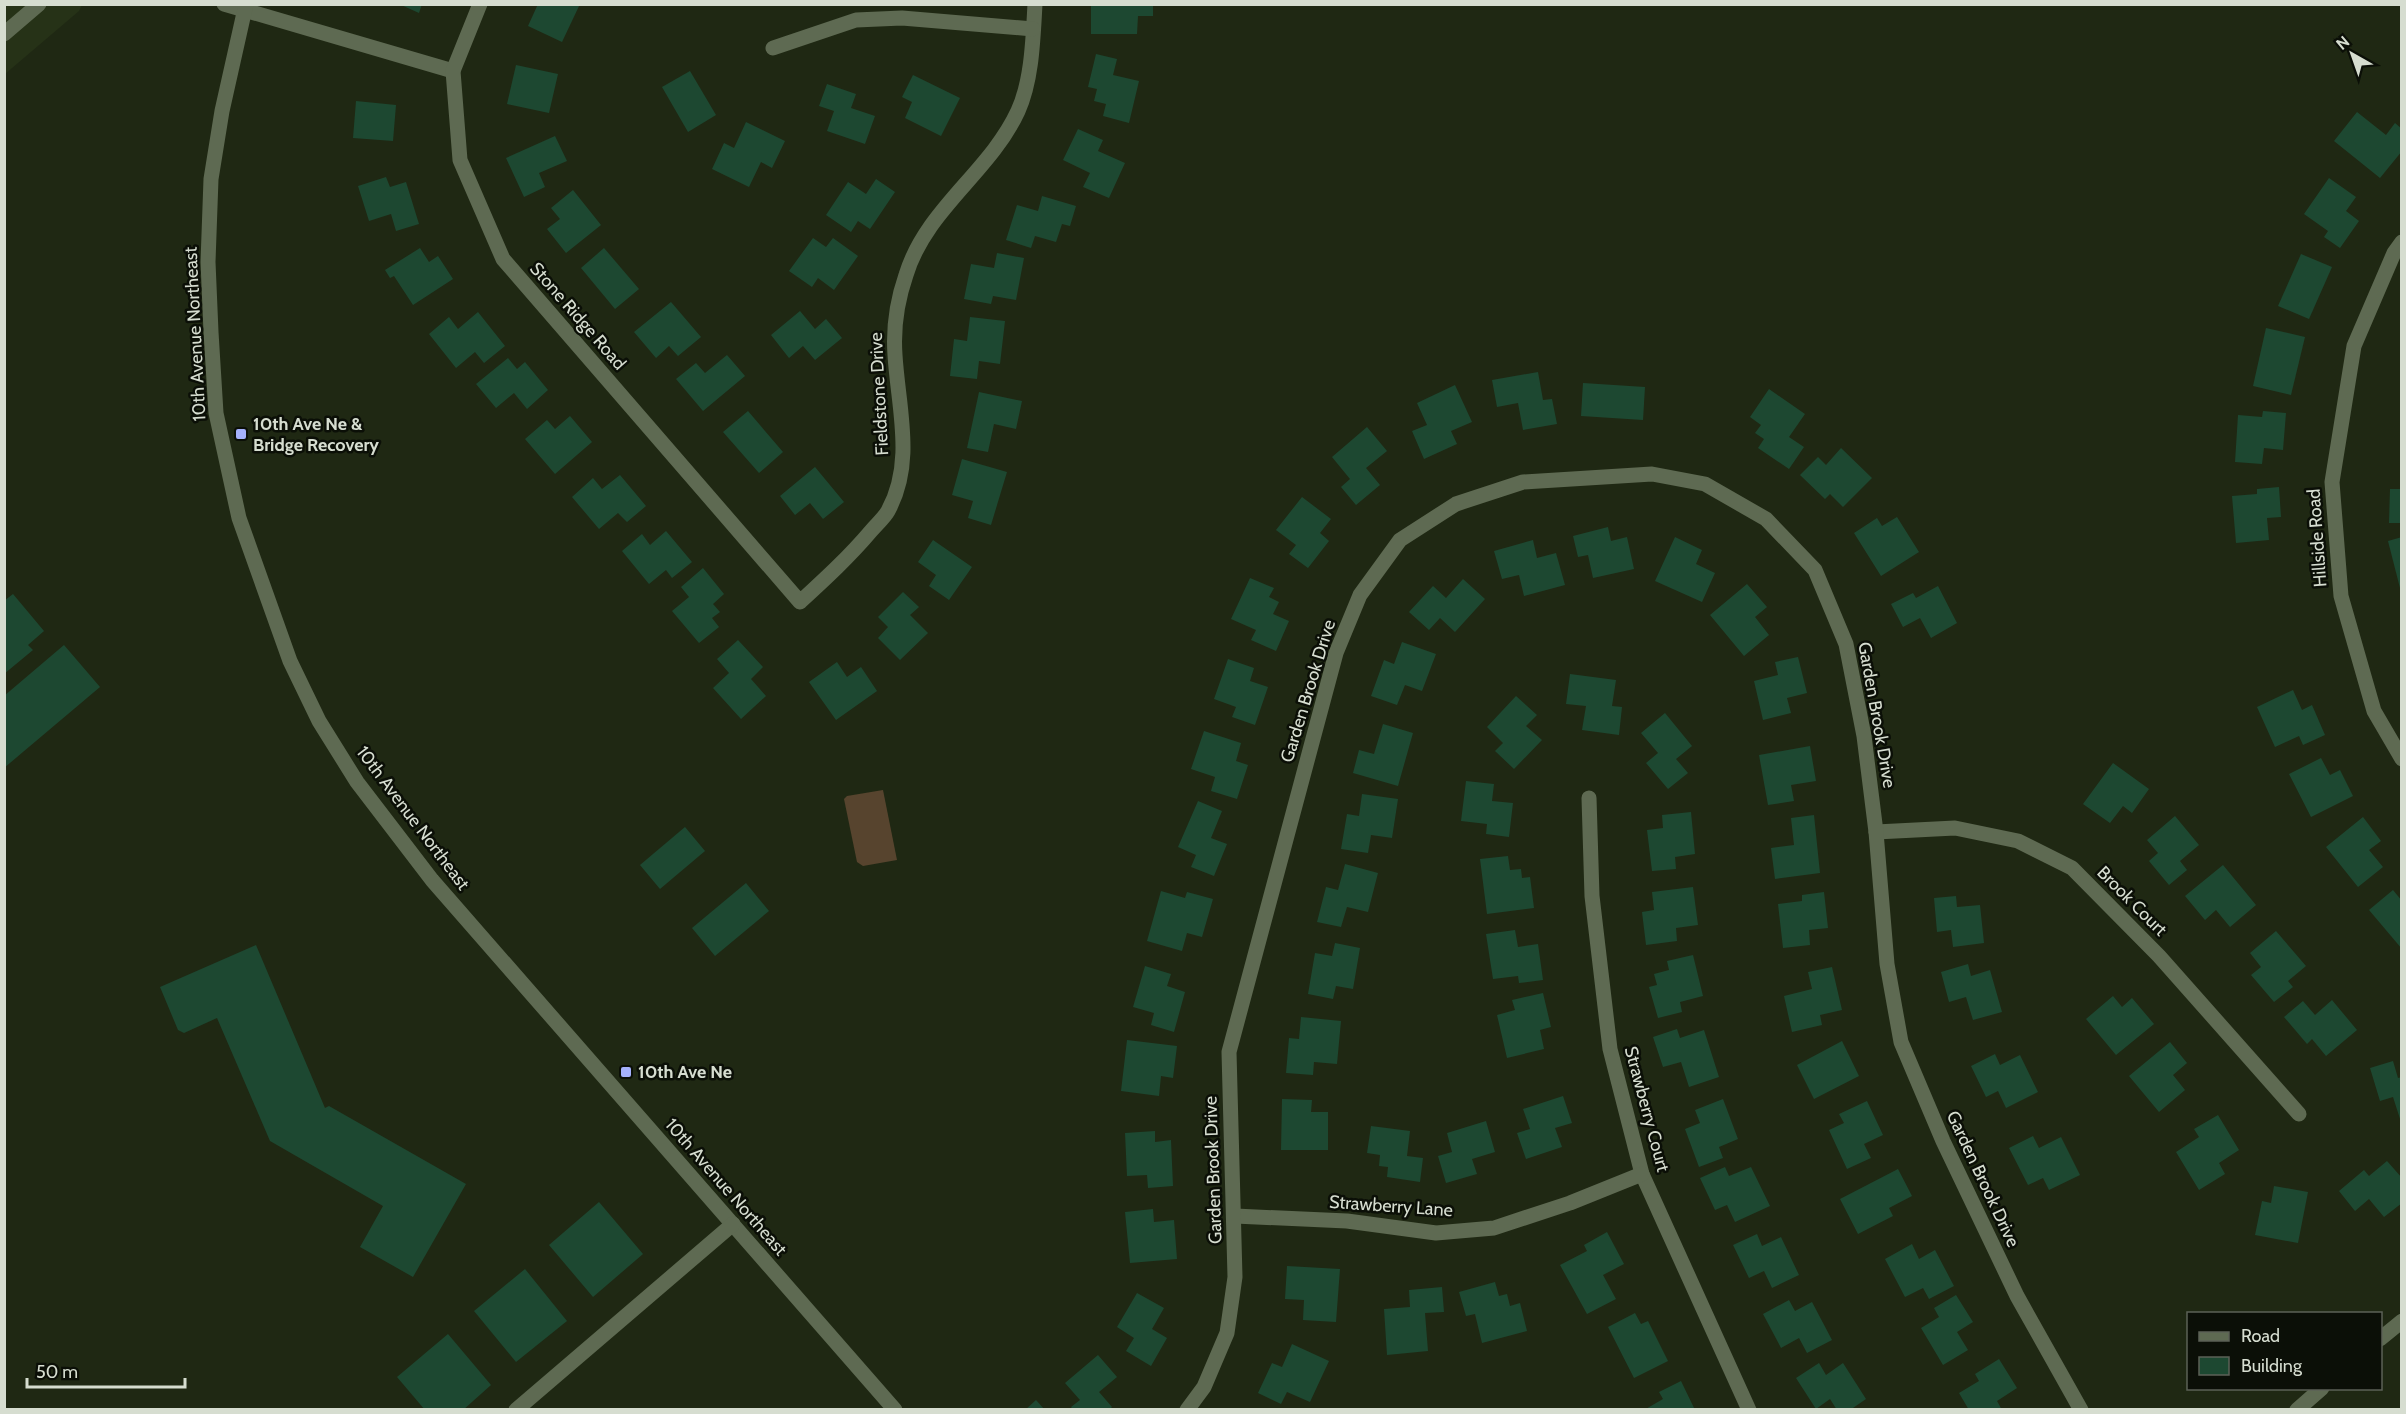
<svg xmlns="http://www.w3.org/2000/svg" width="2406" height="1414" font-family="Cabin,sans-serif">
<style>
.built{fill:#263217}
.green{fill:#57442e}
.building{fill:#1d4831}
.lines{fill:none;stroke-linecap:round;stroke-linejoin:round}
.minor{stroke:#5e6a52;stroke-width:15}
.poi-dot{fill:#a5b1fc;stroke:#0b0f07;stroke-width:2}
.labels{text-anchor:middle;dominant-baseline:central;stroke-width:5;stroke-linejoin:round;paint-order:stroke}
.street-label{font-size:18px;fill:#d6ddd0;stroke:#0b0f07}
.poi-label{font-size:18px;font-weight:bold;fill:#d6ddd0;stroke:#0b0f07;text-anchor:start}
</style>
<rect width="100%" height="100%" fill="#1f2813"/>
<path class="built" d="M5,5H82L79,11L5,74Z"/>
<path class="green" d="M883,790L897,860L863,866L857,862L844,799L847,796Z"/>
<g class="building">
<path d="M399,4H422L419,13Z"/>
<path d="M538,4H580L562,42L528,26Z"/>
<path d="M1091,4H1153V16H1138L1137,34H1091Z"/>
<path d="M1096,54L1117,59L1113,75L1139,81L1129,123L1103,116L1106,104L1094,101L1097,89L1088,87Z"/>
<path d="M516,65L558,74L549,113L507,104Z"/>
<path d="M690,71L716,115L688,132L662,87Z"/>
<path d="M913,75L960,98L941,136L905,118L912,102L902,97Z"/>
<path d="M827,84L856,94L851,108L875,116L865,144L827,131L834,111L819,106Z"/>
<path d="M356,101L396,105L393,141L353,138Z"/>
<path d="M2357,112L2386,135L2395,123L2402,129V151L2380,178L2334,141Z"/>
<path d="M746,122L785,141L772,168L761,162L749,187L712,169L724,143L734,148Z"/>
<path d="M1078,129L1103,140L1098,151L1125,163L1109,198L1083,187L1090,173L1063,160Z"/>
<path d="M555,136L567,161L539,173L545,187L524,197L506,158Z"/>
<path d="M386,177L390,187L406,182L419,224L396,231L391,214L369,221L358,186Z"/>
<path d="M2329,178L2356,197L2346,211L2359,221L2340,248L2324,237L2328,231L2304,214Z"/>
<path d="M876,179L895,192L870,229L858,221L851,232L826,215L848,182L866,194Z"/>
<path d="M573,190L601,225L566,253L547,229L560,219L551,208Z"/>
<path d="M1042,196L1076,206L1070,226L1062,224L1056,242L1035,236L1031,248L1006,240L1017,205L1038,211Z"/>
<path d="M813,238L826,247L833,238L858,256L834,290L818,278L812,287L789,271Z"/>
<path d="M420,248L429,262L438,256L453,279L413,305L394,276L390,278L385,270Z"/>
<path d="M604,248L639,289L615,309L581,268Z"/>
<path d="M997,253L1024,258L1016,300L993,296L991,304L964,299L971,264L994,268Z"/>
<path d="M2301,254L2332,267L2309,319L2278,306Z"/>
<path d="M671,302L701,337L678,356L669,346L656,358L634,332Z"/>
<path d="M800,311L815,329L826,319L842,338L815,360L803,346L789,358L771,335Z"/>
<path d="M478,312L505,346L484,363L475,352L456,368L429,334L449,317L458,329Z"/>
<path d="M970,317L1005,321L1000,364L979,361L977,379L950,376L954,339L967,341Z"/>
<path d="M2266,328L2305,337L2291,395L2253,386Z"/>
<path d="M727,355L745,376L703,411L676,379L696,363L705,373Z"/>
<path d="M508,358L517,369L525,362L548,390L527,409L514,393L496,408L476,384Z"/>
<path d="M1538,372L1543,400L1552,399L1557,424L1523,430L1518,403L1497,407L1492,380Z"/>
<path d="M1583,383L1645,387L1643,420L1581,416Z"/>
<path d="M1455,385L1472,422L1451,431L1457,444L1424,459L1412,431L1427,425L1417,403Z"/>
<path d="M1769,389L1805,414L1789,437L1804,447L1789,469L1758,448L1764,439L1755,433L1761,425L1750,417Z"/>
<path d="M979,392L1022,401L1016,429L994,424L988,452L967,448Z"/>
<path d="M748,411L783,452L759,473L723,432Z"/>
<path d="M2263,411L2286,413L2283,450L2264,448L2262,464L2235,462L2238,415L2262,417Z"/>
<path d="M570,416L592,442L555,474L525,439L547,420L555,429Z"/>
<path d="M1367,427L1387,451L1366,468L1380,485L1356,505L1341,487L1350,479L1332,457Z"/>
<path d="M1841,448L1872,478L1843,507L1830,494L1825,499L1800,475L1818,457L1826,465Z"/>
<path d="M962,459L1007,472L991,525L968,518L973,501L952,495Z"/>
<path d="M815,467L844,502L823,519L810,503L795,515L780,496Z"/>
<path d="M620,475L646,506L627,522L618,513L599,529L572,497L593,478L602,489Z"/>
<path d="M2279,487L2281,517L2267,518L2269,540L2236,543L2232,496L2257,494V489Z"/>
<path d="M2390,489H2402V523H2389Z"/>
<path d="M1302,497L1331,519L1320,533L1329,541L1308,568L1289,554L1296,545L1276,530Z"/>
<path d="M1897,517L1919,552L1881,576L1854,533L1877,518L1882,526Z"/>
<path d="M1608,527L1611,541L1627,537L1634,569L1593,578L1588,555L1578,557L1573,536Z"/>
<path d="M666,531L692,562L672,578L666,570L649,584L622,551L642,534L650,545Z"/>
<path d="M1675,537L1702,550L1696,564L1715,573L1702,602L1655,581Z"/>
<path d="M2402,537V592H2401L2388,541Z"/>
<path d="M933,540L972,567L949,600L929,586L936,575L918,562Z"/>
<path d="M1533,540L1537,558L1556,553L1565,585L1524,596L1519,575L1502,579L1494,551Z"/>
<path d="M703,568L724,594L713,604L720,612L712,618L719,627L699,643L672,611L689,597L681,587Z"/>
<path d="M1250,578L1274,588L1269,597L1279,602L1273,614L1289,621L1276,651L1251,640L1256,630L1231,619Z"/>
<path d="M1463,579L1485,599L1455,632L1440,618L1429,630L1409,612L1433,586L1446,598Z"/>
<path d="M1747,584L1767,607L1755,617L1769,635L1744,656L1710,615Z"/>
<path d="M1938,586L1957,623L1931,638L1920,618L1903,627L1891,604L1913,593L1916,598Z"/>
<path d="M903,592L919,607L910,615L928,633L900,660L878,638L888,627L878,617Z"/>
<path d="M13,594L44,631L28,645L33,650L4,674V601Z"/>
<path d="M738,640L763,667L751,679L766,696L741,719L713,688L729,673L717,659Z"/>
<path d="M1402,642L1436,654L1422,691L1405,685L1397,705L1371,696L1384,660L1394,664Z"/>
<path d="M64,645L100,687L4,768V696Z"/>
<path d="M1798,657L1807,693L1787,698L1791,713L1763,720L1754,681L1778,675L1775,662Z"/>
<path d="M1228,659L1254,668L1250,681L1268,687L1255,725L1232,717L1236,707L1214,699Z"/>
<path d="M837,662L847,677L861,667L877,691L836,720L809,682Z"/>
<path d="M1570,674L1616,680L1612,706L1622,707L1619,735L1582,730L1586,706L1566,704Z"/>
<path d="M2293,690L2302,710L2312,705L2325,735L2303,745L2299,736L2275,747L2257,707Z"/>
<path d="M1516,696L1537,715L1526,726L1542,740L1514,769L1495,751L1503,743L1487,727Z"/>
<path d="M1665,713L1692,746L1676,759L1688,773L1668,789L1646,763L1658,753L1641,733Z"/>
<path d="M1383,724L1413,733L1398,786L1353,773L1359,750L1374,754Z"/>
<path d="M1204,731L1241,743L1236,761L1248,765L1237,799L1211,791L1215,777L1191,769Z"/>
<path d="M1810,746L1816,781L1791,785L1794,801L1768,805L1759,755Z"/>
<path d="M2321,758L2330,775L2340,770L2353,796L2311,817L2289,774Z"/>
<path d="M2113,763L2149,789L2132,813L2123,806L2110,823L2083,804Z"/>
<path d="M1466,781L1494,784L1492,801L1513,803L1509,837L1486,834L1487,824L1461,821Z"/>
<path d="M1362,794L1398,799L1392,838L1371,835L1368,853L1341,849L1347,814L1359,816Z"/>
<path d="M1198,801L1222,811L1211,838L1227,844L1214,876L1191,867L1196,855L1178,847Z"/>
<path d="M1691,812L1695,854L1675,857L1676,869L1652,871L1647,830L1663,828L1662,815Z"/>
<path d="M1814,815L1820,873L1775,879L1771,848L1794,845L1791,818Z"/>
<path d="M2175,816L2199,845L2180,861L2187,870L2169,885L2149,861L2158,853L2147,840Z"/>
<path d="M2363,817L2381,841L2369,850L2383,867L2358,887L2326,847Z"/>
<path d="M685,827L705,851L660,889L640,865Z"/>
<path d="M1508,856L1510,870L1521,869L1522,878L1530,877L1534,908L1487,914L1480,859Z"/>
<path d="M1345,864L1378,873L1368,912L1347,907L1341,927L1317,922L1326,887L1338,890Z"/>
<path d="M2223,865L2256,905L2230,927L2216,910L2205,920L2185,896Z"/>
<path d="M746,883L769,911L715,956L692,928Z"/>
<path d="M1693,887L1698,925L1676,928L1677,941L1646,945L1642,912L1654,910L1652,892Z"/>
<path d="M2393,890L2402,901V949L2369,910Z"/>
<path d="M1161,891L1185,898L1187,892L1213,899L1202,937L1187,933L1182,951L1147,941Z"/>
<path d="M1824,892L1828,928L1809,930L1810,945L1783,948L1778,904L1802,901V895Z"/>
<path d="M1956,896L1957,907L1980,905L1984,943L1953,947L1951,930L1937,932L1934,898Z"/>
<path d="M1515,930L1518,947L1538,944L1543,980L1519,983L1518,976L1493,979L1486,934Z"/>
<path d="M2276,931L2306,966L2288,981L2293,987L2274,1002L2251,975L2261,967L2250,953Z"/>
<path d="M1335,943L1360,948L1353,989L1336,986L1333,999L1308,994L1315,953L1332,956Z"/>
<path d="M256,945L325,1108L329,1106L466,1184L413,1277L360,1247L383,1206L270,1141L217,1018L184,1033L178,1030L160,987Z"/>
<path d="M1693,955L1703,996L1680,1002L1682,1012L1658,1018L1649,987L1657,985L1654,974L1669,970L1667,961Z"/>
<path d="M1968,964L1971,976L1990,970L2002,1012L1973,1020L1966,997L1949,1002L1941,972Z"/>
<path d="M1145,966L1171,974L1167,986L1185,992L1174,1032L1151,1025L1154,1013L1133,1007Z"/>
<path d="M1832,967L1842,1010L1820,1015L1822,1025L1792,1032L1784,996L1812,989L1808,972Z"/>
<path d="M1543,993L1551,1027L1540,1030L1544,1049L1507,1058L1497,1015L1515,1010L1512,1000Z"/>
<path d="M2113,996L2122,1007L2132,998L2154,1024L2116,1055L2086,1019Z"/>
<path d="M2332,1000L2357,1030L2326,1056L2312,1039L2307,1044L2284,1017L2303,1001L2315,1015Z"/>
<path d="M1301,1017L1341,1021L1337,1064L1314,1062L1313,1075L1286,1073L1289,1038L1299,1039Z"/>
<path d="M1677,1029L1680,1038L1704,1030L1719,1077L1689,1087L1681,1062L1663,1067L1653,1037Z"/>
<path d="M1127,1040L1177,1046L1173,1078L1161,1076L1159,1096L1121,1091Z"/>
<path d="M1842,1041L1859,1076L1814,1099L1797,1065Z"/>
<path d="M2170,1042L2187,1063L2173,1075L2185,1090L2159,1112L2129,1076Z"/>
<path d="M1995,1054L2000,1065L2020,1055L2038,1092L2006,1108L1998,1091L1986,1097L1971,1066Z"/>
<path d="M2393,1061L2398,1078L2402,1077L2401,1122L2393,1097L2380,1101L2370,1068Z"/>
<path d="M1563,1096L1572,1123L1555,1128L1562,1147L1526,1159L1517,1133L1530,1129L1523,1109Z"/>
<path d="M1282,1099L1312,1100L1311,1112H1328V1150H1281Z"/>
<path d="M1723,1099L1738,1139L1719,1147L1723,1158L1699,1167L1685,1129L1700,1123L1695,1110Z"/>
<path d="M1867,1101L1883,1135L1864,1144L1871,1158L1847,1169L1829,1130L1844,1123L1839,1114Z"/>
<path d="M2218,1115L2239,1150L2219,1163L2225,1174L2199,1190L2176,1152L2199,1137L2194,1129Z"/>
<path d="M1486,1121L1495,1152L1472,1159L1477,1174L1446,1183L1438,1156L1452,1152L1447,1133Z"/>
<path d="M1371,1126L1410,1131L1407,1156L1423,1158L1420,1182L1387,1177L1388,1167L1379,1166L1380,1155L1367,1153Z"/>
<path d="M1155,1131V1142L1171,1140L1173,1186L1148,1188L1147,1175L1127,1176L1125,1133Z"/>
<path d="M2033,1136L2039,1148L2061,1137L2080,1175L2049,1190L2043,1178L2028,1185L2009,1148Z"/>
<path d="M2387,1161L2402,1178V1203L2384,1217L2369,1199L2355,1211L2339,1191L2364,1170L2369,1176Z"/>
<path d="M1725,1167L1729,1176L1751,1167L1770,1206L1735,1222L1727,1205L1715,1210L1700,1178Z"/>
<path d="M1898,1169L1912,1196L1889,1208L1893,1216L1858,1234L1840,1199Z"/>
<path d="M2274,1186L2308,1192L2298,1243L2255,1235L2262,1201L2271,1203Z"/>
<path d="M599,1202L643,1254L593,1297L549,1245Z"/>
<path d="M1153,1209L1154,1222L1174,1220L1177,1259L1130,1263L1125,1212Z"/>
<path d="M1607,1232L1624,1264L1603,1275L1616,1299L1587,1314L1560,1265L1587,1251L1584,1245Z"/>
<path d="M1757,1234L1762,1246L1781,1237L1799,1275L1772,1288L1764,1271L1749,1278L1733,1245Z"/>
<path d="M1912,1244L1919,1259L1935,1250L1954,1286L1929,1299L1923,1288L1905,1297L1885,1259Z"/>
<path d="M1287,1266L1340,1269L1336,1322L1303,1320L1304,1300L1285,1299Z"/>
<path d="M525,1269L567,1321L516,1362L474,1311Z"/>
<path d="M1495,1282L1499,1296L1507,1294L1510,1306L1520,1303L1527,1331L1482,1343L1475,1314L1466,1316L1459,1292Z"/>
<path d="M1442,1287L1444,1312L1425,1313L1428,1351L1387,1355L1384,1309L1410,1307L1409,1290Z"/>
<path d="M1137,1293L1164,1308L1152,1329L1167,1338L1151,1366L1126,1351L1134,1338L1117,1327Z"/>
<path d="M1956,1295L1973,1322L1957,1332L1968,1350L1943,1365L1921,1328L1939,1317L1934,1308Z"/>
<path d="M1789,1300L1795,1311L1812,1302L1832,1340L1807,1353L1799,1338L1781,1348L1763,1314Z"/>
<path d="M1635,1313L1641,1324L1648,1321L1668,1361L1634,1378L1608,1327Z"/>
<path d="M448,1334L491,1385L463,1410H425L397,1377Z"/>
<path d="M1292,1344L1329,1361L1310,1402L1287,1392L1281,1404L1258,1393L1272,1363L1282,1367Z"/>
<path d="M1098,1355L1117,1377L1099,1392L1112,1407L1109,1410H1073L1071,1407L1080,1400L1065,1383Z"/>
<path d="M1999,1359L2017,1388L1997,1401L2002,1410H1969L1959,1393L1979,1381L1975,1374Z"/>
<path d="M1819,1363L1826,1375L1843,1363L1866,1399L1850,1410H1837L1830,1399L1816,1409L1796,1378Z"/>
<path d="M1681,1381L1695,1410H1644L1663,1399L1659,1392Z"/>
<path d="M1036,1400L1045,1410H1025Z"/>
</g>
<g class="lines">
<g class="minor">
<path d="M224,4L453,71"/>
<path d="M246,4L222,111L211,179L208,262L211,332L216,413L239,518L290,661L319,721L357,782L432,880L895,1410"/>
<path d="M480,4L453,71L460,160L503,259L800,602C825,579 849,557 871,531C876,525 884,518 888,511C915,462 898,407 895,355C893,327 897,301 906,275C926,209 990,172 1018,111C1032,80 1033,39 1035,4"/>
<path d="M4,34L39,4"/>
<path d="M773,48L856,20L902,18L1033,29"/>
<path d="M2402,242L2394,253L2354,346L2332,482L2341,596L2374,711L2402,759"/>
<path d="M1589,798L1592,896L1610,1049L1642,1174L1749,1410"/>
<path d="M1876,832L1955,828L2018,841L2072,868L2159,956L2299,1114"/>
<path d="M1235,1216L1347,1221L1436,1233L1494,1228L1570,1203L1642,1174"/>
<path d="M2380,1339L2402,1321"/>
<path d="M516,1410L733,1224"/>
<path d="M1187,1410L1204,1387L1227,1333L1235,1277L1229,1052L1336,653L1360,595L1400,540L1456,504L1523,482L1652,474L1705,484L1766,519L1815,570L1846,644L1864,736L1876,832L1887,964L1901,1042L1943,1141L2017,1296L2081,1410"/>
<path d="M2297,1410L2322,1388"/>
</g>
</g>
<g class="poi-dot">
<rect x="235" y="428" width="12" height="12" rx="3"/>
<rect x="620" y="1066" width="12" height="12" rx="3"/>
</g>
<g class="labels">
<g class="street-label">
<text transform="translate(578 316) rotate(49)">Stone Ridge Road</text>
<text transform="translate(195 334) rotate(-93)">10th Avenue Northeast</text>
<text transform="translate(879 394) rotate(-93)">Fieldstone Drive</text>
<text transform="translate(2317 538) rotate(-94)">Hillside Road</text>
<text transform="translate(1308 691) rotate(-73)">Garden Brook Drive</text>
<text transform="translate(1877 715) rotate(80)">Garden Brook Drive</text>
<text transform="translate(413 818) rotate(53)">10th Avenue Northeast</text>
<text transform="translate(2132 901) rotate(45)">Brook Court</text>
<text transform="translate(1647 1109) rotate(75)">Strawberry Court</text>
<text transform="translate(1213 1170) rotate(-92)">Garden Brook Drive</text>
<text transform="translate(1983 1179) rotate(65)">Garden Brook Drive</text>
<text transform="translate(726 1187) rotate(49)">10th Avenue Northeast</text>
<text transform="translate(1391 1206) rotate(4)">Strawberry Lane</text>
</g>
<g class="poi-label">
<text x="253" y="424">10th Ave Ne &amp;<tspan x="253" dy="21">Bridge Recovery</tspan></text>
<text x="638" y="1072">10th Ave Ne</text>
</g>
</g>
<rect width="2406" height="1414" fill="none" stroke="#d6ddd0" stroke-width="12"/>
<rect x="2187" y="1312" width="195" height="78" fill="#0b0f07" stroke="#5c6157" stroke-width="1.5"/>
<rect x="2199" y="1332" width="30" height="9" fill="#5e6a52" stroke="#5c6157" stroke-width="1.5"/>
<text x="2241" y="1342" font-size="18" fill="#d6ddd0">Road</text>
<rect x="2199" y="1357" width="30" height="18" fill="#1d4831" stroke="#5c6157" stroke-width="1.5"/>
<text x="2241" y="1372" font-size="18" fill="#d6ddd0">Building</text>
<g transform="translate(2352 54) rotate(320)" stroke="#0b0f07" stroke-width="4.5" paint-order="stroke">
<path d="M0-4.5L10 22L0 15L-10 22Z" fill="#d6ddd0"/>
<text y="-9" font-size="16" font-weight="bold" text-anchor="middle" fill="#d6ddd0">N</text>
</g>
<path d="M27 1378v9h158v-9" fill="none" stroke="#d6ddd0" stroke-width="3"/>
<text x="36" y="1378" font-size="18" fill="#d6ddd0" stroke="#0b0f07" stroke-width="4.5" paint-order="stroke">50 m</text>
</svg>
